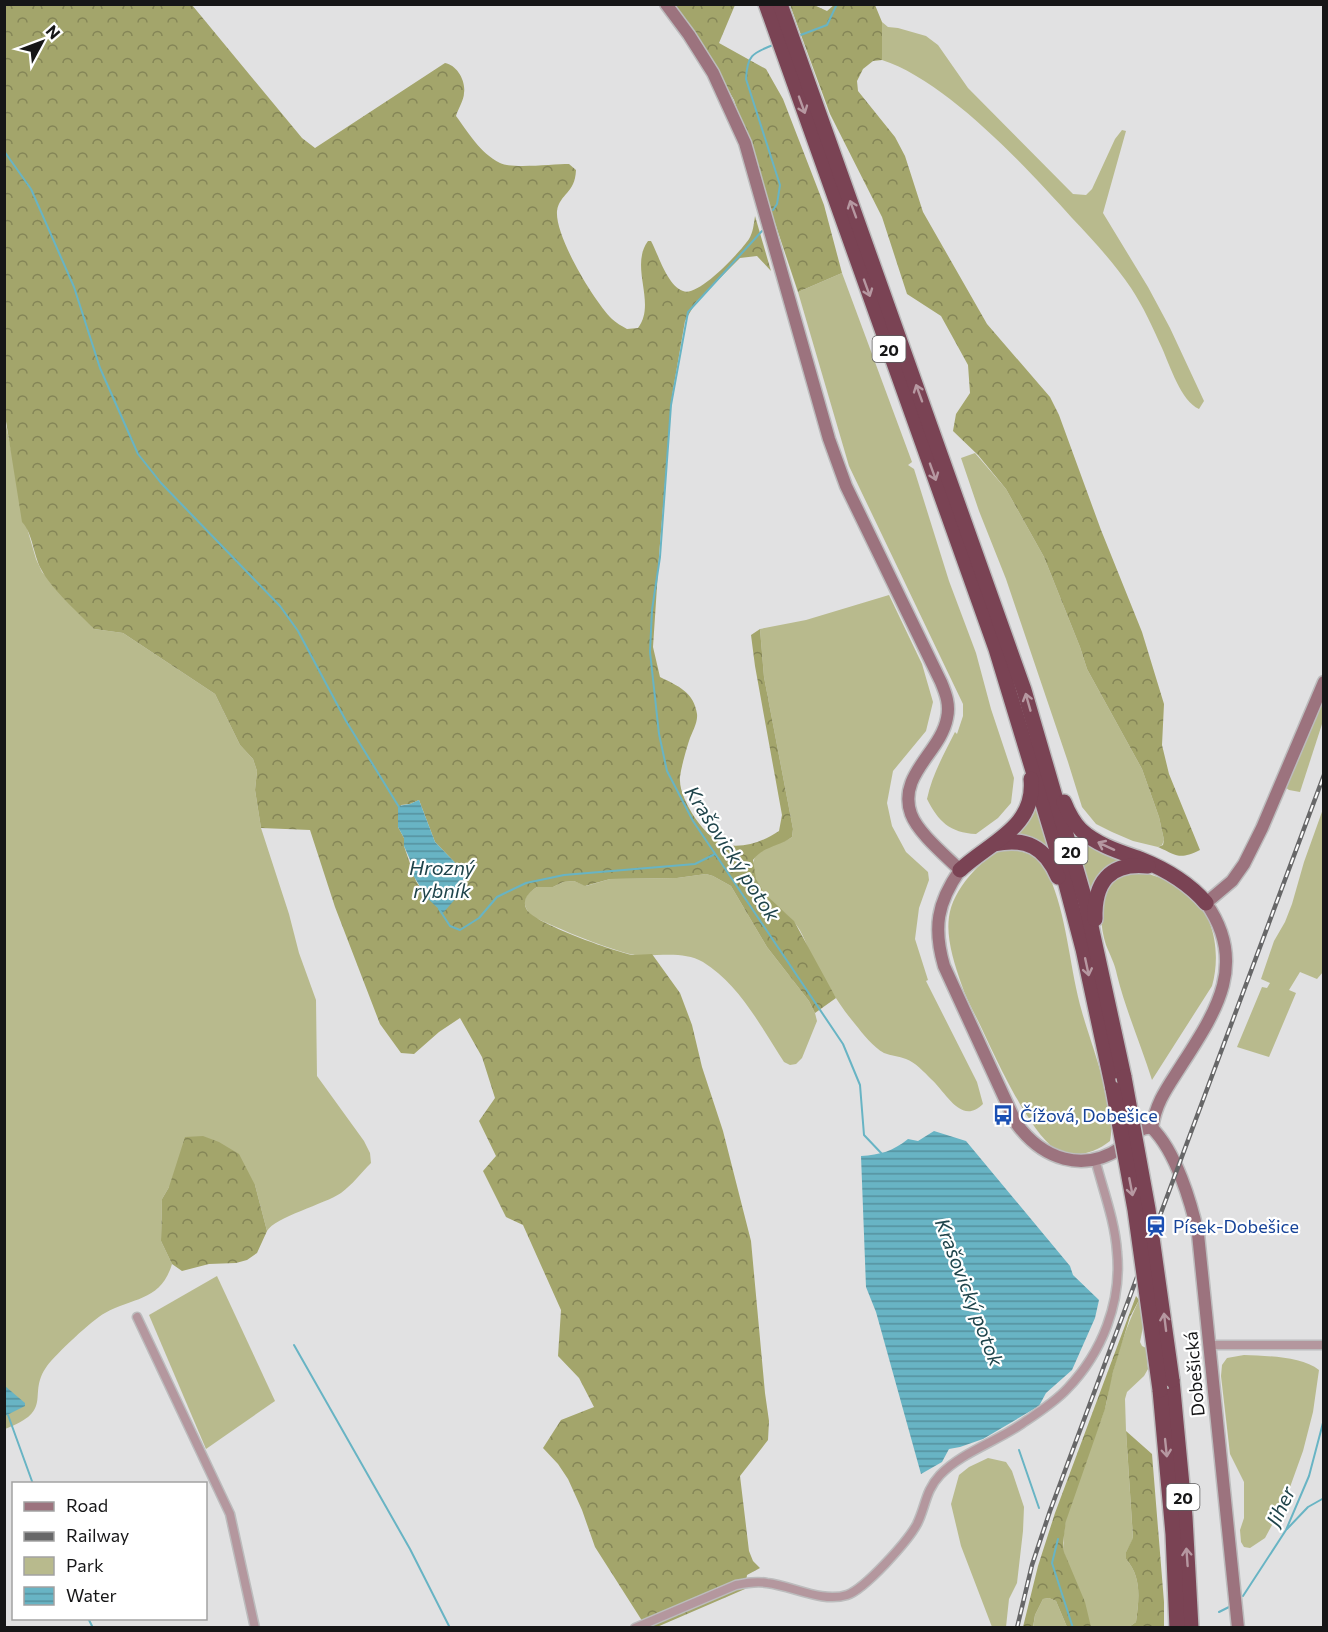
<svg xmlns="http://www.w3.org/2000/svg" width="1328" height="1632" font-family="Commissioner,sans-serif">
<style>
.green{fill:#b8ba8d}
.forest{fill:url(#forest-crowns);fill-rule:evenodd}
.water{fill:url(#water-rules)}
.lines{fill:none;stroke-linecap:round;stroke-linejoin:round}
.stream{stroke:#68b4c4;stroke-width:2}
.street-casing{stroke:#bcbcbd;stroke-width:11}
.secondary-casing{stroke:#bcbcbd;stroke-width:15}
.highway-casing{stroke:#bcbcbd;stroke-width:18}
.street{stroke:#b4979e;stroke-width:8}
.secondary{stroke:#9c737e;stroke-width:12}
.highway{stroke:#7a4354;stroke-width:15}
.rail-casing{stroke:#676768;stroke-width:4.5}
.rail{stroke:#fff;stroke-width:2;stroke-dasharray:7;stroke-linecap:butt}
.highway-bridge-casing{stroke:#bcbcbd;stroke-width:18;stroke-linecap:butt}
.highway-bridge{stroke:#7a4354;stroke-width:15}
.oneway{stroke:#b698a1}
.labels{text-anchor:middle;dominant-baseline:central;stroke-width:4.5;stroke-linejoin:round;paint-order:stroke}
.shield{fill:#fff;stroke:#5c5c5d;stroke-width:1.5}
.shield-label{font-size:16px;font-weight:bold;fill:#161617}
.transit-label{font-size:18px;fill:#164399;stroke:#fff;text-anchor:start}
.street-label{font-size:18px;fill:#161617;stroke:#fff}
.water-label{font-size:20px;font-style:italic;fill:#1f444b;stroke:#fff}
</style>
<defs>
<pattern id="forest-crowns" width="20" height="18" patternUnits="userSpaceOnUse" patternTransform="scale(1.5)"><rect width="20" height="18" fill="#a3a56b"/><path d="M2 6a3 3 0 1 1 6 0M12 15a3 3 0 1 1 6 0" fill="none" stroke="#848557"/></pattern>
<pattern id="water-rules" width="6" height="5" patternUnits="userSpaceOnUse" patternTransform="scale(1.5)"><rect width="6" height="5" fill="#68b4c4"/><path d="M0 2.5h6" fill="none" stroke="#55919e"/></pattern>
</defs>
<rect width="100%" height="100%" fill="#e1e1e2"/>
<g class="green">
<path d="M882,22L888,27L898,28L926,36L938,45L968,88L1073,194L1086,195L1092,189L1115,139L1122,130L1126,131L1103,213L1148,287L1170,328L1204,401L1199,409C1181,401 1170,366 1162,348C1153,328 1143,306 1131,288C1114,263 1093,240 1072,218C1026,167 947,81 882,60Z"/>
<path d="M842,273L912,462L908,465L914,469L949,581L976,653L991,709L1014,778L1011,803L998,818L976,834C950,833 938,821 927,799C932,775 944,754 955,732L957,734L963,716V704L849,466L798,292Z"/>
<path d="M4,415L27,528L36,559L42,572L94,629L123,633L215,694L240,745L253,759L257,771L255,790L261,828L289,914L299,953L316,1000L317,1076L364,1141L370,1153L371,1163C361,1173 352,1185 341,1193C325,1204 275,1217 267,1231L255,1185L169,1187L162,1199L161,1241L172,1264C161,1301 134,1297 105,1313C92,1320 56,1354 47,1366C26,1395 56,1410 5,1429Z"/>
<path d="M975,453L1006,489L1044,557L1080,647L1087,669L1142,769L1159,817L1164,840L1162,845L1158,847L1133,841L1112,832L1096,824L1082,807L1068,762L1006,579L979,511L961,458Z"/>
<path d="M889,595L922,664L933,702L926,731L893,771L887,803L892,826L906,852L928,872L929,880L919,908L915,939L928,980L926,981L977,1082L983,1104C961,1126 946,1092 931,1079C924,1072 915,1062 906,1059C899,1056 891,1056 884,1053C873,1047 863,1034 855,1024C839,1005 825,981 813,959C807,947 803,932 794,922C781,907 745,885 754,860C758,845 782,845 792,837L793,829L764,677L760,629L806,620Z"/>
<path d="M1323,692V721L1300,792L1289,790L1285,787Z"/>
<path d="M1035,797L1052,857L1005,838Z"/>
<path d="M1323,809V972L1317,979L1300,972L1289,990L1296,993L1269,1057L1237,1047L1262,987L1267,988L1270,983L1261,979L1274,941L1285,922L1292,904L1304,862Z"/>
<path d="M1071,826L1133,860L1090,899Z"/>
<path d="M1004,848C1019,851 1034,852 1044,866C1048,871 1049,878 1052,883C1068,924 1070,970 1082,1012C1091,1044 1117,1110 1110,1141C1095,1153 1072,1160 1055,1149C1029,1131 996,1059 982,1029C975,1014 966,999 961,983C954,963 946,938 949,917C952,890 981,859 1004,848Z"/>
<path d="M1141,872C1157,876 1175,882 1188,893C1215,914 1221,954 1212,986L1152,1080C1141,1045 1126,1011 1117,975C1115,964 1110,955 1106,945C1099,924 1097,890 1119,877C1126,872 1134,872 1141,872Z"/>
<path d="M706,874L713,876L731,886L767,947L809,1001L815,1013L817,1021L802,1058L796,1064L790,1065L784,1062C761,1027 740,985 703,962C682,950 657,957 635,955C628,954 620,951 613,949C585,940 558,928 531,916C521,903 523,896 537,887H553L563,882L574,881L586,886L610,879L677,878Z"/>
<path d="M217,1276L275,1401L206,1449L149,1315Z"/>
<path d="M1139,1300L1143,1327L1140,1342L1142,1346L1146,1348L1148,1369L1144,1376L1127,1392L1125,1399L1126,1431L1133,1539L1126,1552V1559C1142,1577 1139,1599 1136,1622L1129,1627L1091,1628L1064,1553C1059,1511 1091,1451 1104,1411C1108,1401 1108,1389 1111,1379C1118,1352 1127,1325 1139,1300Z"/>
<path d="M1244,1355C1266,1356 1302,1356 1319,1370L1313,1412L1303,1451L1285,1501L1265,1538L1250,1548L1244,1547L1241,1542L1240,1530L1244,1518V1482L1230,1454L1221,1376L1222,1365L1227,1358Z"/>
<path d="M988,1458L1006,1462L1012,1471L1024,1507L1023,1531L1017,1583L1009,1599L1006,1627H992L961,1546L951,1504L959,1475L969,1467Z"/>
<path d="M1049,1598L1056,1601L1067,1627L1033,1628L1035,1615L1043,1599Z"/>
</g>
<g class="forest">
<path d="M4,5H192L302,138L315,148L445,63C457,65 466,81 464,93C464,100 458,109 456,116C468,132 480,153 500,163C511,169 554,164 569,164L576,170C575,194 560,193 557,211C555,237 594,301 612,319C616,323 622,326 627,329L638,328C657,303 629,267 648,241H651C659,256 667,285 683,291C698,298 741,251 749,239C753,233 754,223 755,216L771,271L757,256L740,258L696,302L685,321L672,396L659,556L653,647L660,677C678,686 694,692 697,714C698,723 692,732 689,741C687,747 679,774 680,781C680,800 706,841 727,845C746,848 764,841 779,831L782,815L755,666L751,635L760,629L764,677L793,829L792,837C779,847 763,846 753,860L756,879L764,893L794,921L836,998L815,1013L809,1001L767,947L731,886L713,876L706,874L677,878L610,879L585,886L574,881L563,882L553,887H537C529,892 521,900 527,910C534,923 615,952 633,955C639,955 646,954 652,954L680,993L692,1025L702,1067L723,1131L751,1241L765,1393L769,1421L768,1440L740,1476L749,1551L753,1561L760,1568L747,1575L745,1589L657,1627H646L595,1547L582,1510L568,1479L558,1464L543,1448L561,1420L594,1407L579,1378L558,1356L561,1310L523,1225L506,1217L483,1171L496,1156L479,1121L495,1098L482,1057L460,1018L439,1032L414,1054L401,1053L380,1024L335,907L310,830L261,828L255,790L257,771L253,759L240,745L215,694L123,633L94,629C79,613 51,589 41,569C33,554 33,534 22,522L5,415ZM419,800L435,842L466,874L427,898L416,881L404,846V838L398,827L401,805L410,804Z"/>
<path d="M675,5H735L719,43L766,69L783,99L824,205L842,273L798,292L734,100L696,34Z"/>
<path d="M790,5H814L827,11L834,5H875L882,22V60L873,61L863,69L857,81L858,91L895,137L905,156L923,212L987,324L1050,397L1059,415L1101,530L1142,632L1164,704L1162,745L1169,774L1200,850C1179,860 1178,856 1158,847L1163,845L1164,840L1159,817L1142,769L1087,669L1080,647L1044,557L1006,489L978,455L953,431L956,414L970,393L968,365L941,316L907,294L882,217L830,114Z"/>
<path d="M203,1136L219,1142L239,1154L255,1185L267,1231L257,1253L247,1260L236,1263L209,1264L182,1271L172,1264L161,1241L162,1199L169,1187L185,1137Z"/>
<path d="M1136,1296L1139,1300L1130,1317L1113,1372L1105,1409L1066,1521L1063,1543L1064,1552L1085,1602L1091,1627H1067L1056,1601L1049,1598L1043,1599L1035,1615L1033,1627H1023L1038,1566L1055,1513Z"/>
<path d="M1126,1431L1152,1454L1164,1602V1627H1129L1136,1622C1139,1599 1142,1577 1126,1559V1552L1133,1538Z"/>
</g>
<g class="water">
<path d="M419,800L435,842L466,874L457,897L443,913L427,898L410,870L411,862L404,846V838L398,827V806L410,804Z"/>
<path d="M934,1131L966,1141L1070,1266L1073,1275L1099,1300L1095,1318L1072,1370L1046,1393L1039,1406L983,1439L960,1447L949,1449L942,1462L921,1474L876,1312L866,1287L861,1156C880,1155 893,1151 908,1139L918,1141Z"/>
<path d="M5,1386L25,1403V1406L5,1416Z"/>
</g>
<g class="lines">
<g class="stream">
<path d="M798,36L827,25L837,4"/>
<path d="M4,151L31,189L74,287L100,368L138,454L161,483L280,606L298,631L346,721L399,807"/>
<path d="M773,210L777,204L780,185L746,79C747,56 752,53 773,45"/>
<path d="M762,231L688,312L671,405L660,557L652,610L650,652L659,734L667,771L693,821L843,1044L860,1085L864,1135L883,1155"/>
<path d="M439,909L450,926L460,930L479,918L497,897L526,883L564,875L695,864L715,854"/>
<path d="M294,1345L410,1549L450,1628"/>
<path d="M8,1415L33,1484"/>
<path d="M1019,1450L1039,1508"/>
<path d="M1287,1529L1308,1507L1324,1498"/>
<path d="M1058,1539L1052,1563L1073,1628"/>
<path d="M1243,1596L1286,1530L1309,1476L1324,1419"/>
<path d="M1219,1612L1229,1607"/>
<path d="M88,1618L93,1628"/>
</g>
<g class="street-casing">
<g id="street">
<path d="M137,1317L230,1514L255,1628"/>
<path d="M1210,1345H1324"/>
<path d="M635,1628L736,1585C746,1583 756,1581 767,1583C793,1586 822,1603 847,1595C865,1589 908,1541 917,1524C926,1506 925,1491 940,1475C961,1453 995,1442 1020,1425C1036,1414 1054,1403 1067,1389C1102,1353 1122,1302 1117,1252C1115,1221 1103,1190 1095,1159"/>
</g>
</g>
<g class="secondary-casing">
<g id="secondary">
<path d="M666,4L689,35L713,73L745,143L829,439L846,486L941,682C946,694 950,705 947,718C941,752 897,775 911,814C918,833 945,855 960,870C937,903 933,928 944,966L1016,1123C1042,1159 1083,1174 1122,1147C1132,1139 1138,1126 1152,1128"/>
<path d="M1152,1128C1176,1152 1191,1202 1198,1234L1238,1628"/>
<path d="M1152,1128C1156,1102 1167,1088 1181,1066C1215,1013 1249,964 1206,903L1232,881L1244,864L1262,828L1324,682"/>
</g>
</g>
<g class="highway-casing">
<g id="highway">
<path d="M766,4L996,649L1057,850L1083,949L1113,1089"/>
<path d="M780,4L1024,690L1086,903L1124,1077"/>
<path d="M1064,802C1068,812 1073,822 1081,830C1097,845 1120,852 1140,859C1165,869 1188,882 1206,903"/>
<path d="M994,844C1026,837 1045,847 1058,877"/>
<path d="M960,870C990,842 1036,827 1031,779"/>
<path d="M1095,919C1094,883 1109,862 1148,866"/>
<path d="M1172,1380L1185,1517L1191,1628"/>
<path d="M1160,1390L1173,1534L1177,1628"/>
</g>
</g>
<use href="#street" class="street"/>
<use href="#secondary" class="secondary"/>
<use href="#highway" class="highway"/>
<g class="rail-casing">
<path id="rail" d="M1017,1628L1032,1565L1050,1511L1324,775"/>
</g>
<use href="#rail" class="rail"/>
<g class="highway-bridge-casing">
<g id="highway-bridge">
<path d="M1124,1077L1148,1209L1172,1380"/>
<path d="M1113,1089L1135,1210L1160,1390"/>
</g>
</g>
<use href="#highway-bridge" class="highway-bridge"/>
</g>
<defs><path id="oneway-shaft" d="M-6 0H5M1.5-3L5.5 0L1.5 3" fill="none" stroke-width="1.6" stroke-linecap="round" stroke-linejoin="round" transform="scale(1.5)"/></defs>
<g class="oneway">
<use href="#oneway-shaft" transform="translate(802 105) rotate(70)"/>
<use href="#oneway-shaft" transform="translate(853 209) rotate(-110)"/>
<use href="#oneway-shaft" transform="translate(867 288) rotate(70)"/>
<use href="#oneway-shaft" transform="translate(919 393) rotate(-110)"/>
<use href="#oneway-shaft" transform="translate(933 472) rotate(70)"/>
<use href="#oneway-shaft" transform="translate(1028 702) rotate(-106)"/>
<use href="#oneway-shaft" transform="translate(1106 846) rotate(-155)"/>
<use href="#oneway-shaft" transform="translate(1087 967) rotate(78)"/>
<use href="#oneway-shaft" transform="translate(1131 1187) rotate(79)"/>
<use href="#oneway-shaft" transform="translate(1165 1322) rotate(-97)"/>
<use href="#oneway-shaft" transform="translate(1166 1448) rotate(84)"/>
<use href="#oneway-shaft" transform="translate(1187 1557) rotate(-94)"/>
</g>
<defs>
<g id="bus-bare" transform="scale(1.62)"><path d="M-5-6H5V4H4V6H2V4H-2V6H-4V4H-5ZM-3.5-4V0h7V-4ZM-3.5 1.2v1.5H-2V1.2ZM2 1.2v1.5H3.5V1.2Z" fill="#1a4fb4" stroke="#fff" stroke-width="2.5" paint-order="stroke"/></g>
<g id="station-bare" transform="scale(1.62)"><path d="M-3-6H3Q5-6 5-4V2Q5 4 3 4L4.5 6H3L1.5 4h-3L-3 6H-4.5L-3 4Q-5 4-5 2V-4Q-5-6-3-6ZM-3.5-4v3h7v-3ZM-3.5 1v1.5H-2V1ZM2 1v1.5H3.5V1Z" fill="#1a4fb4" stroke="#fff" stroke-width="2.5" paint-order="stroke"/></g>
</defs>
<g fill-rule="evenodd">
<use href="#bus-bare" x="1003" y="1115"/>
<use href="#station-bare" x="1156" y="1226"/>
</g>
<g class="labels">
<g class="shield">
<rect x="872.5" y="336" width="33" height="26" rx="4.5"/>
<rect x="1054.5" y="838" width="33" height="26" rx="4.5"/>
<rect x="1166.5" y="1484" width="33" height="26" rx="4.5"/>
</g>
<g class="shield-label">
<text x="889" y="349">20</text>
<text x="1071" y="851">20</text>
<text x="1183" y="1497">20</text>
</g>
<g class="transit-label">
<text x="1020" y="1115">Čížová, Dobešice</text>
<text x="1173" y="1226">Písek-Dobešice</text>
</g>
<g class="street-label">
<text transform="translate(1194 1374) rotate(-95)">Dobešická</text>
</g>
<g class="water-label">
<text transform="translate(733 853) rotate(57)">Krašovický potok</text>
<text x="442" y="867">Hrozný<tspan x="442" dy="23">rybník</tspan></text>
<text transform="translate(970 1292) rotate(69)">Krašovický potok</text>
<text transform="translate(1280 1506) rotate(-65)">Jiher</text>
</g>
</g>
<rect width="1328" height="1632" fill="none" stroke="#161617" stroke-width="12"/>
<rect x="12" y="1482" width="195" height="138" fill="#ffffff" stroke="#a2a2a2" stroke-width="1.5"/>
<rect x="24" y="1502" width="30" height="9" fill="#9c737e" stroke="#a2a2a2" stroke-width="1.5"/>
<text x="66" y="1512" font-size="18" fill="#161617">Road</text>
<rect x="24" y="1532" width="30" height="9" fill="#676768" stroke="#a2a2a2" stroke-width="1.5"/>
<text x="66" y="1542" font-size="18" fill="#161617">Railway</text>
<rect x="24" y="1557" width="30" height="18" fill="#b8ba8d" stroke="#a2a2a2" stroke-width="1.5"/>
<text x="66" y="1572" font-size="18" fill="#161617">Park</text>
<rect x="24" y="1587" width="30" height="18" fill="url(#water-rules)" stroke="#a2a2a2" stroke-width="1.5"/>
<text x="66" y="1602" font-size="18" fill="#161617">Water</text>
<g transform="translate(42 42) rotate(49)" stroke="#ffffff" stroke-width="4.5" paint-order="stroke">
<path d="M0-4.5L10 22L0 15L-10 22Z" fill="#161617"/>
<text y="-9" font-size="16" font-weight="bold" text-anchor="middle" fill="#161617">N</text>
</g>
</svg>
